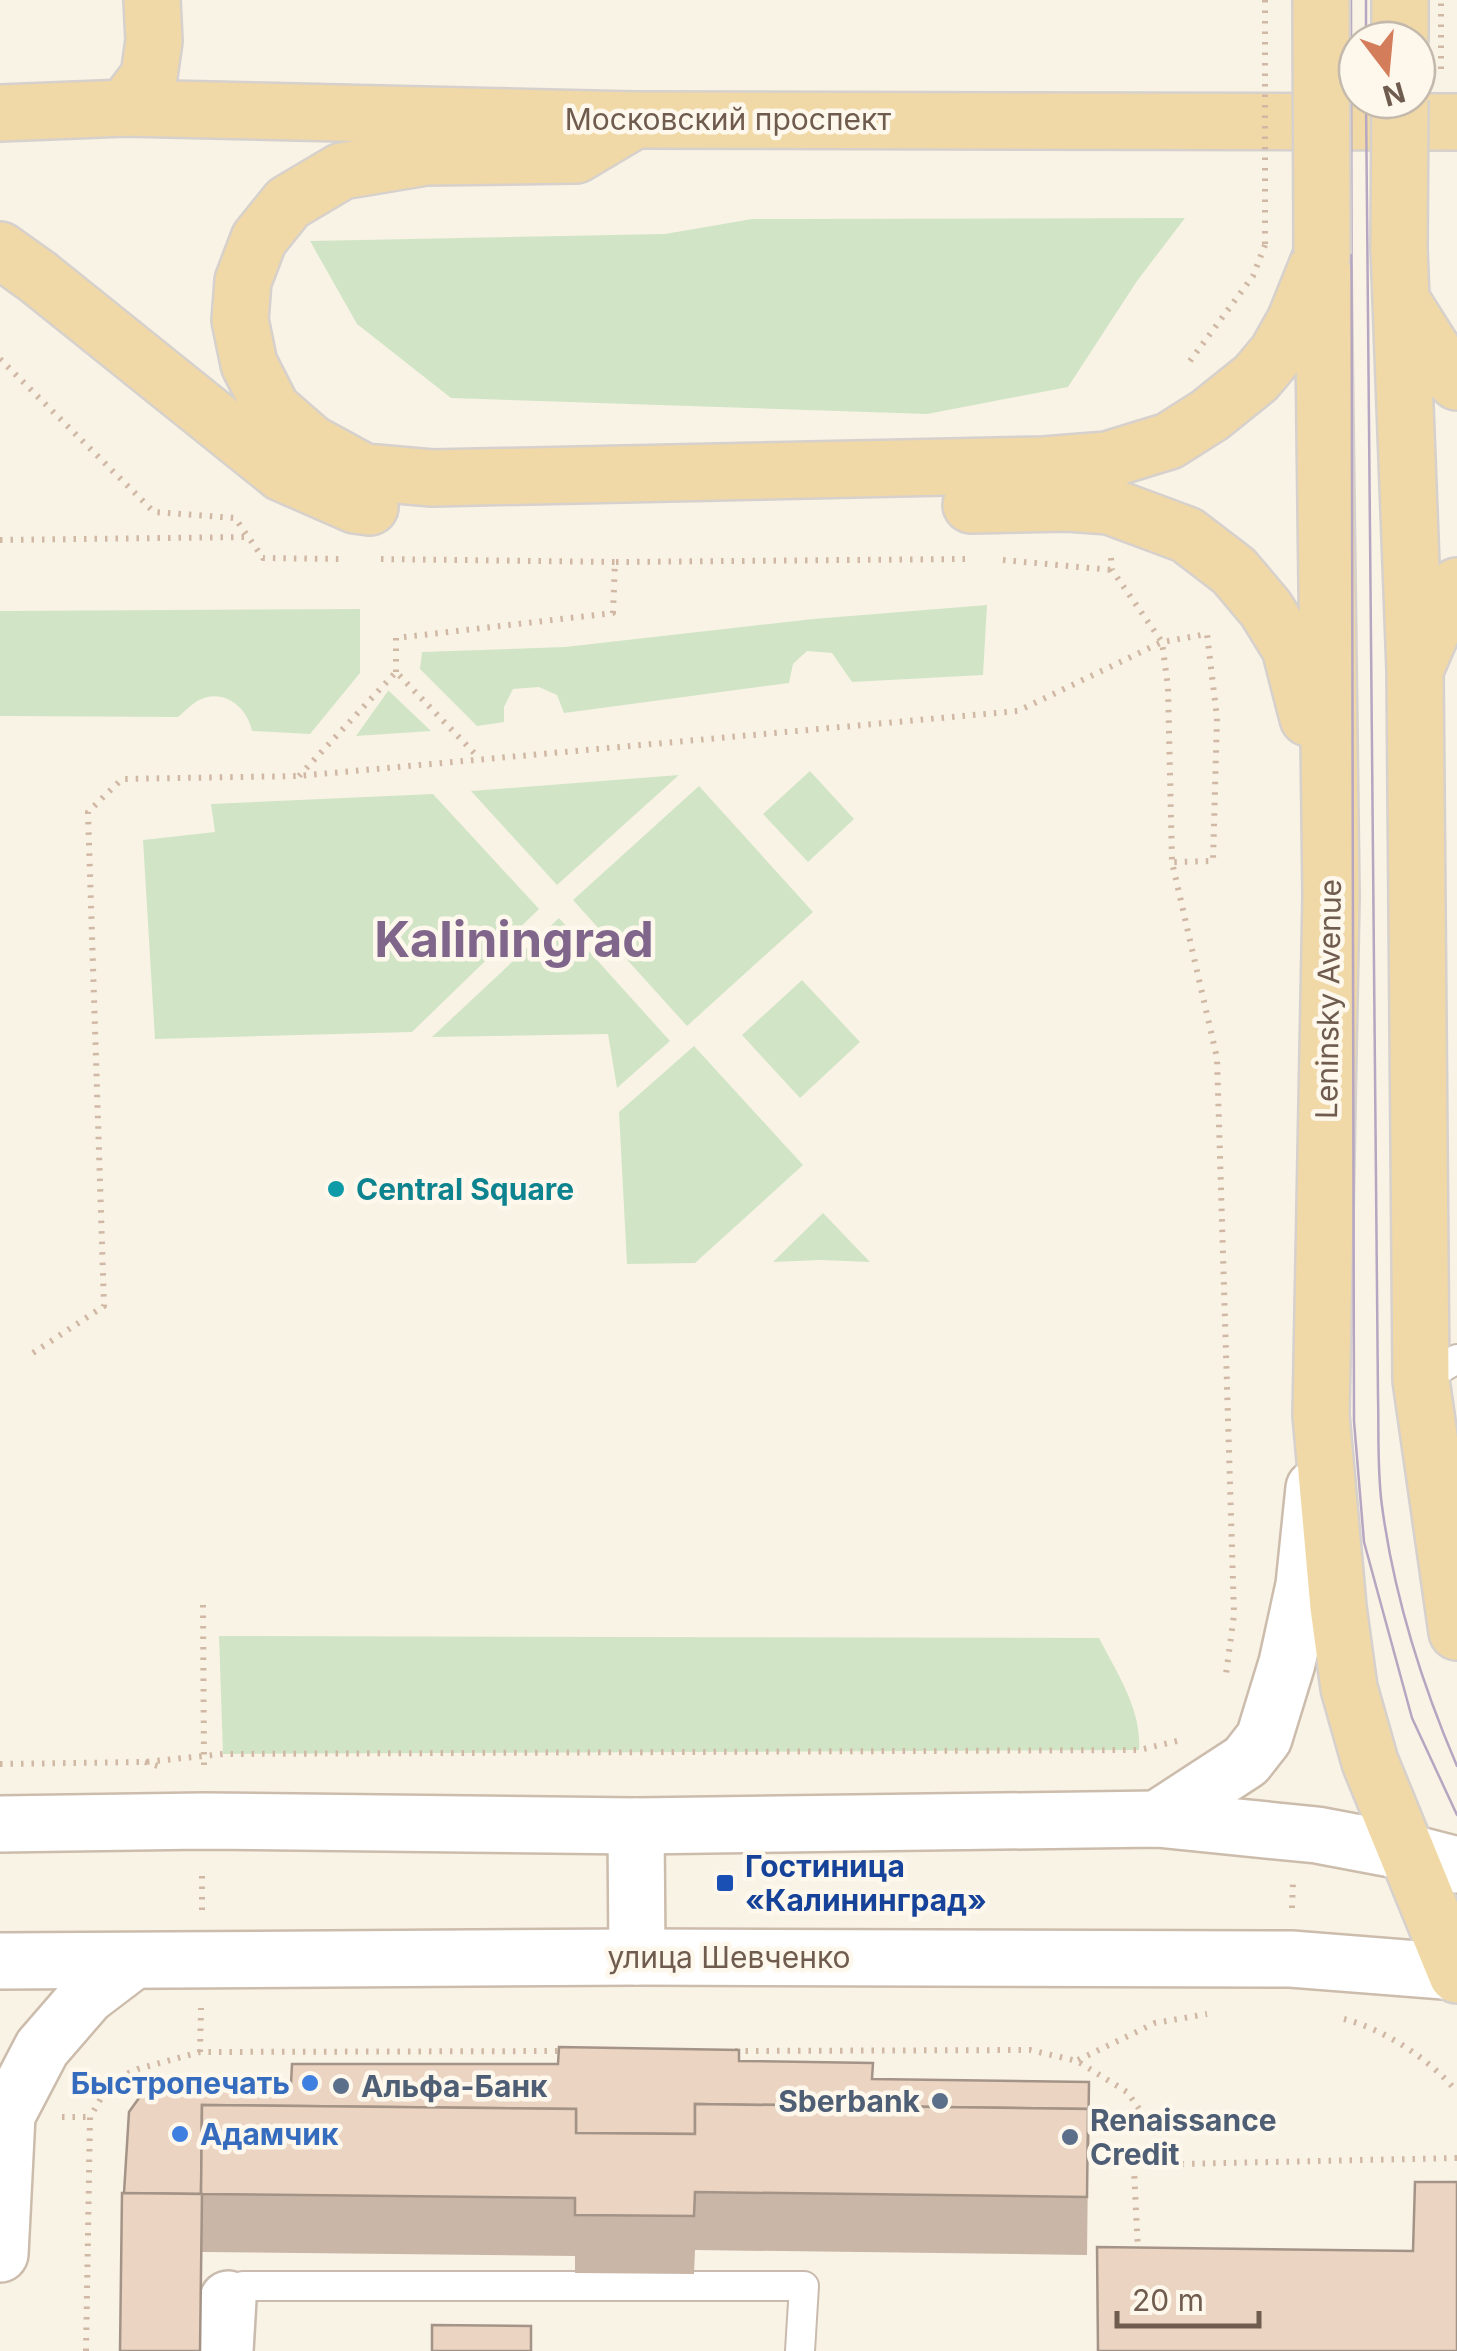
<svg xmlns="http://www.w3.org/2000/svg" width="1457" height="2351" font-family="Inter,sans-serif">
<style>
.green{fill:#d1e5c6}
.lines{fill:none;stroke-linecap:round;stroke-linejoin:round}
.lane-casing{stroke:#c9bbad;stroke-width:32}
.street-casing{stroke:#c9bbad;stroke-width:60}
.secondary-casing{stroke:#ccbcac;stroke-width:60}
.primary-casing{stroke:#d7d1cd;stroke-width:60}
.path{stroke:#d0b8a4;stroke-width:6;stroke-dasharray:2.5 8;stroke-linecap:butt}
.lane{stroke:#fff;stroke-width:28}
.street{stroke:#fff;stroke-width:55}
.secondary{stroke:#fff;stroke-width:55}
.primary{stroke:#f0d9a6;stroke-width:55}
.tram{stroke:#b6a6c1;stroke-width:2.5}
.primary-bridge-casing{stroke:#d7d1cd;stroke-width:60;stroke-linecap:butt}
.path-bridge{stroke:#d0b8a4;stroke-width:6;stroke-dasharray:2.5 8;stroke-linecap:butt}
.primary-bridge{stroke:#f0d9a6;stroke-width:55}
.wall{fill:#cab6a6}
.building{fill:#ebd4c1;stroke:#a49487;stroke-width:2.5}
.culture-dot{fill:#0f9aa8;stroke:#fdf7ec;stroke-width:4}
.transit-dot{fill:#1a4fb4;stroke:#fdf7ec;stroke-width:4}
.shop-dot{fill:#3f7fe0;stroke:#fdf7ec;stroke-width:4}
.service-dot{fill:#5c6f8a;stroke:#fdf7ec;stroke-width:4}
.labels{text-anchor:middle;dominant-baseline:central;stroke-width:9;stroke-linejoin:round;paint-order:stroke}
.street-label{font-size:30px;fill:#6f5c4e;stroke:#fdf7ec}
.culture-label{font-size:30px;font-weight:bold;fill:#0d838f;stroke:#fdf7ec;text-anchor:start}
.transit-label{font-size:30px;font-weight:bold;fill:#164399;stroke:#fdf7ec;text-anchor:start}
.shop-label{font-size:30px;font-weight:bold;fill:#366cbe;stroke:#fdf7ec;text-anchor:end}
.service-label{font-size:30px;font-weight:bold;fill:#4e5e75;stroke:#fdf7ec;text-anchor:start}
.town-label{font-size:50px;font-weight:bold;fill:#81668c;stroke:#fdf7ec}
</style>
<rect width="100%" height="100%" fill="#f9f3e6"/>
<g class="green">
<path d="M1185,218L1137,281L1068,387L927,414L451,398L357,324L310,241L665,234L752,219Z"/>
<path d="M987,605L983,675L852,682L832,653L807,651L793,664L789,683L564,713L557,695L539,687L513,689L504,707V722L477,726L420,669L422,652L565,647L813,619Z"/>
<path d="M360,609V673L310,734L252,731C247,706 222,687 197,701C191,705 184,712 178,717L0,716V611Z"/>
<path d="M388,691H389L431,731L356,736Z"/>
<path d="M810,771L854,819L808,862L763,814Z"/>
<path d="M679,775L557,885L471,791Z"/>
<path d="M699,786L813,912L687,1026L573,900Z"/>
<path d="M433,794L539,909L412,1032L155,1039L143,840L215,832L211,804Z"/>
<path d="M559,918L670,1041L617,1088L608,1034L432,1037Z"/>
<path d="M802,980L860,1042L800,1098L742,1035Z"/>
<path d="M694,1046L803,1165L695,1263L627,1264L619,1112Z"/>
<path d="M823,1213L870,1262L821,1260L773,1262Z"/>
<path d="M219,1636L1099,1638C1117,1673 1142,1710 1139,1750L223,1754Z"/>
</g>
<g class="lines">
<g class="lane-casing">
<g id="lane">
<path d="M1421,1380L1457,1359"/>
<path d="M228,2299L243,2286H804L800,2351"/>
</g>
</g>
<g class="street-casing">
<path id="street" d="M225,2351L228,2299"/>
</g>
<g class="secondary-casing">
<g id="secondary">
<path d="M1157,1819L1246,1761L1264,1738L1287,1663L1304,1585L1314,1488"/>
<path d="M0,1824L203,1821L636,1826L1157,1819L1317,1835L1407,1852L1457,1865"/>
<path d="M636,1826L637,1957"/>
<path d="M0,1961L637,1957L1291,1959L1457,1972"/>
<path d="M0,2254L7,2115L42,2048L87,1996L133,1961"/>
</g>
</g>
<g class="primary-casing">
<g id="primary">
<path d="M1400,40V0"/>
<path d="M125,108L149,76L154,41L152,0"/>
<path d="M0,113L125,108L635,120L1457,122"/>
<path d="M635,120L576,155L426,157L342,171L288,203L259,239L243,281L240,320L249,364L272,409L311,443L364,472L432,478L1044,465L1107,460L1169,441L1210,415L1256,378L1277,353L1295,321L1322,254"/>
<path d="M1399,248L1415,670L1421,1380L1457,1632"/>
<path d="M0,250L38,277L282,473L355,505L370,507"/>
<path d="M1323,272L1331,896L1321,1415L1338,1607L1349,1688L1370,1762L1457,1975"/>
<path d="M1403,303L1446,371L1457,382"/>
<path d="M971,505L1068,503L1109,506L1187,535L1234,571L1266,609L1290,648L1308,718"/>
<path d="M1418,663L1444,603L1457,586"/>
</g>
</g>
<g class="path">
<path d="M0,359L154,512L235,518L263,558L343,559"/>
<path d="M1190,361L1253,276L1265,245"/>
<path d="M0,540L248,537"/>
<path d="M1111,558L1112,570L1162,642L1168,687L1172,862L1217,1058L1234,1615L1226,1674"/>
<path d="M381,559L615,562"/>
<path d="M1003,560L1112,570"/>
<path d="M396,672V638L613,613L615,562L966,559"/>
<path d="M299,776L396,672L479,758"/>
<path d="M33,1353L104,1306L88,812L122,779L298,776L1018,711L1162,642L1207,634L1217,718L1213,861L1172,862"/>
<path d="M203,1605L204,1770"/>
<path d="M145,1762L164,1768"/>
<path d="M0,1764L145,1762L223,1754L1139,1750L1177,1741"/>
<path d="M1292,1908L1293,1881"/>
<path d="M202,1910V1873"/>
<path d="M1344,2019C1384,2029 1431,2060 1457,2092"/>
<path d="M735,2051L1030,2050L1077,2061L1127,2092L1179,2164L1457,2158"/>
<path d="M200,2052L201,2008"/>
<path d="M1078,2060L1155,2023L1207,2014"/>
<path d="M62,2117H90"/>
<path d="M1138,2252L1133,2149L1167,2145"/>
<path d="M86,2351L90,2117L111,2081L138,2069L200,2052L567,2051"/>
</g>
<use href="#lane" class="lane"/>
<use href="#street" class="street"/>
<use href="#secondary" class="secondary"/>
<use href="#primary" class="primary"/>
<g class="tram">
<path d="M1351,0L1354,1421L1364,1542L1412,1718L1457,1815"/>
<path d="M1366,40V0"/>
<path d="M1366,100L1378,1397C1379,1433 1377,1470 1382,1506C1394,1596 1421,1682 1457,1766"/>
</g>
<g class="primary-bridge-casing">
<g id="primary-bridge">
<path d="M1321,0L1322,254"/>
<path d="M1399,248L1400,100"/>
</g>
</g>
<g class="path-bridge">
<path d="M1265,0V245"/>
<path d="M1441,69V0"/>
</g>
<use href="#primary-bridge" class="primary-bridge"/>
</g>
<path class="wall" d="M739,2061L873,2079L1089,2082L1087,2255L695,2250L694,2274L575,2273V2256L202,2252L124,2193L291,2084L558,2064Z"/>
<g class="building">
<path d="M559,2047L739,2050V2061L873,2063L872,2079L1089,2082L1088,2155V2109L695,2104V2134L576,2133V2109L202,2105L201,2194L124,2193L129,2112L139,2098L158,2087L187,2082L291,2084L292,2064H558Z"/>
<path d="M695,2104L1088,2109L1087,2197L695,2192L694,2216L575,2215V2198L201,2194L202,2105L576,2109V2133L695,2134Z"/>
<path d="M1415,2182H1457V2351H1098L1097,2247L1413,2251Z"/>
<path d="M122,2193L202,2194L200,2351H120Z"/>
<path d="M432,2325L531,2326V2351H432Z"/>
</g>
<circle class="culture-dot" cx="336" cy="1189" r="10"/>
<rect class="transit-dot" x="715" y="1873" width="20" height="20" rx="5"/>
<g class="shop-dot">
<circle cx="310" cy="2083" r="10"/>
<circle cx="180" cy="2134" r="10"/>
</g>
<g class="service-dot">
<circle cx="341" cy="2086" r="10"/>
<circle cx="940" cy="2101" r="10"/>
<circle cx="1070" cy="2137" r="10"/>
</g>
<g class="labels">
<g class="street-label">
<text x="728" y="119">Московский проспект</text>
<text transform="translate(1328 999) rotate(-89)">Leninsky Avenue</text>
<text x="729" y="1957">улица Шевченко</text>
</g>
<g class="culture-label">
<text x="356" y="1189">Central Square</text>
</g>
<g class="transit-label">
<text x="745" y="1866">Гостиница<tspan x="745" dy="34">«Калининград»</tspan></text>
</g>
<g class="shop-label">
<text x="290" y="2083">Быстропечать</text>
<text x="200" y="2134" text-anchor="start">Адамчик</text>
</g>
<g class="service-label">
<text x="361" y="2086">Альфа-Банк</text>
<text x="920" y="2101" text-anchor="end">Sberbank</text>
<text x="1090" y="2120">Renaissance<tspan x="1090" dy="34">Credit</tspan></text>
</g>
<g class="town-label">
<text x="514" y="939">Kaliningrad</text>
</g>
</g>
<g transform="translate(1387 70) rotate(164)"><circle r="48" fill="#fdf7ec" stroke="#c4b9ad" stroke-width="2.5"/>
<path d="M0-8L18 38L0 25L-18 38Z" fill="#d47d5a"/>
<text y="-15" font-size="28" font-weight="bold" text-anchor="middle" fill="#6f5c4e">N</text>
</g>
<path d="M1117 2311v15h142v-15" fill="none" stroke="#6f5c4e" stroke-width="5"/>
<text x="1132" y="2311" font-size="30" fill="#6f5c4e" stroke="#fdf7ec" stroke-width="8" paint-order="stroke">20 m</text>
</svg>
